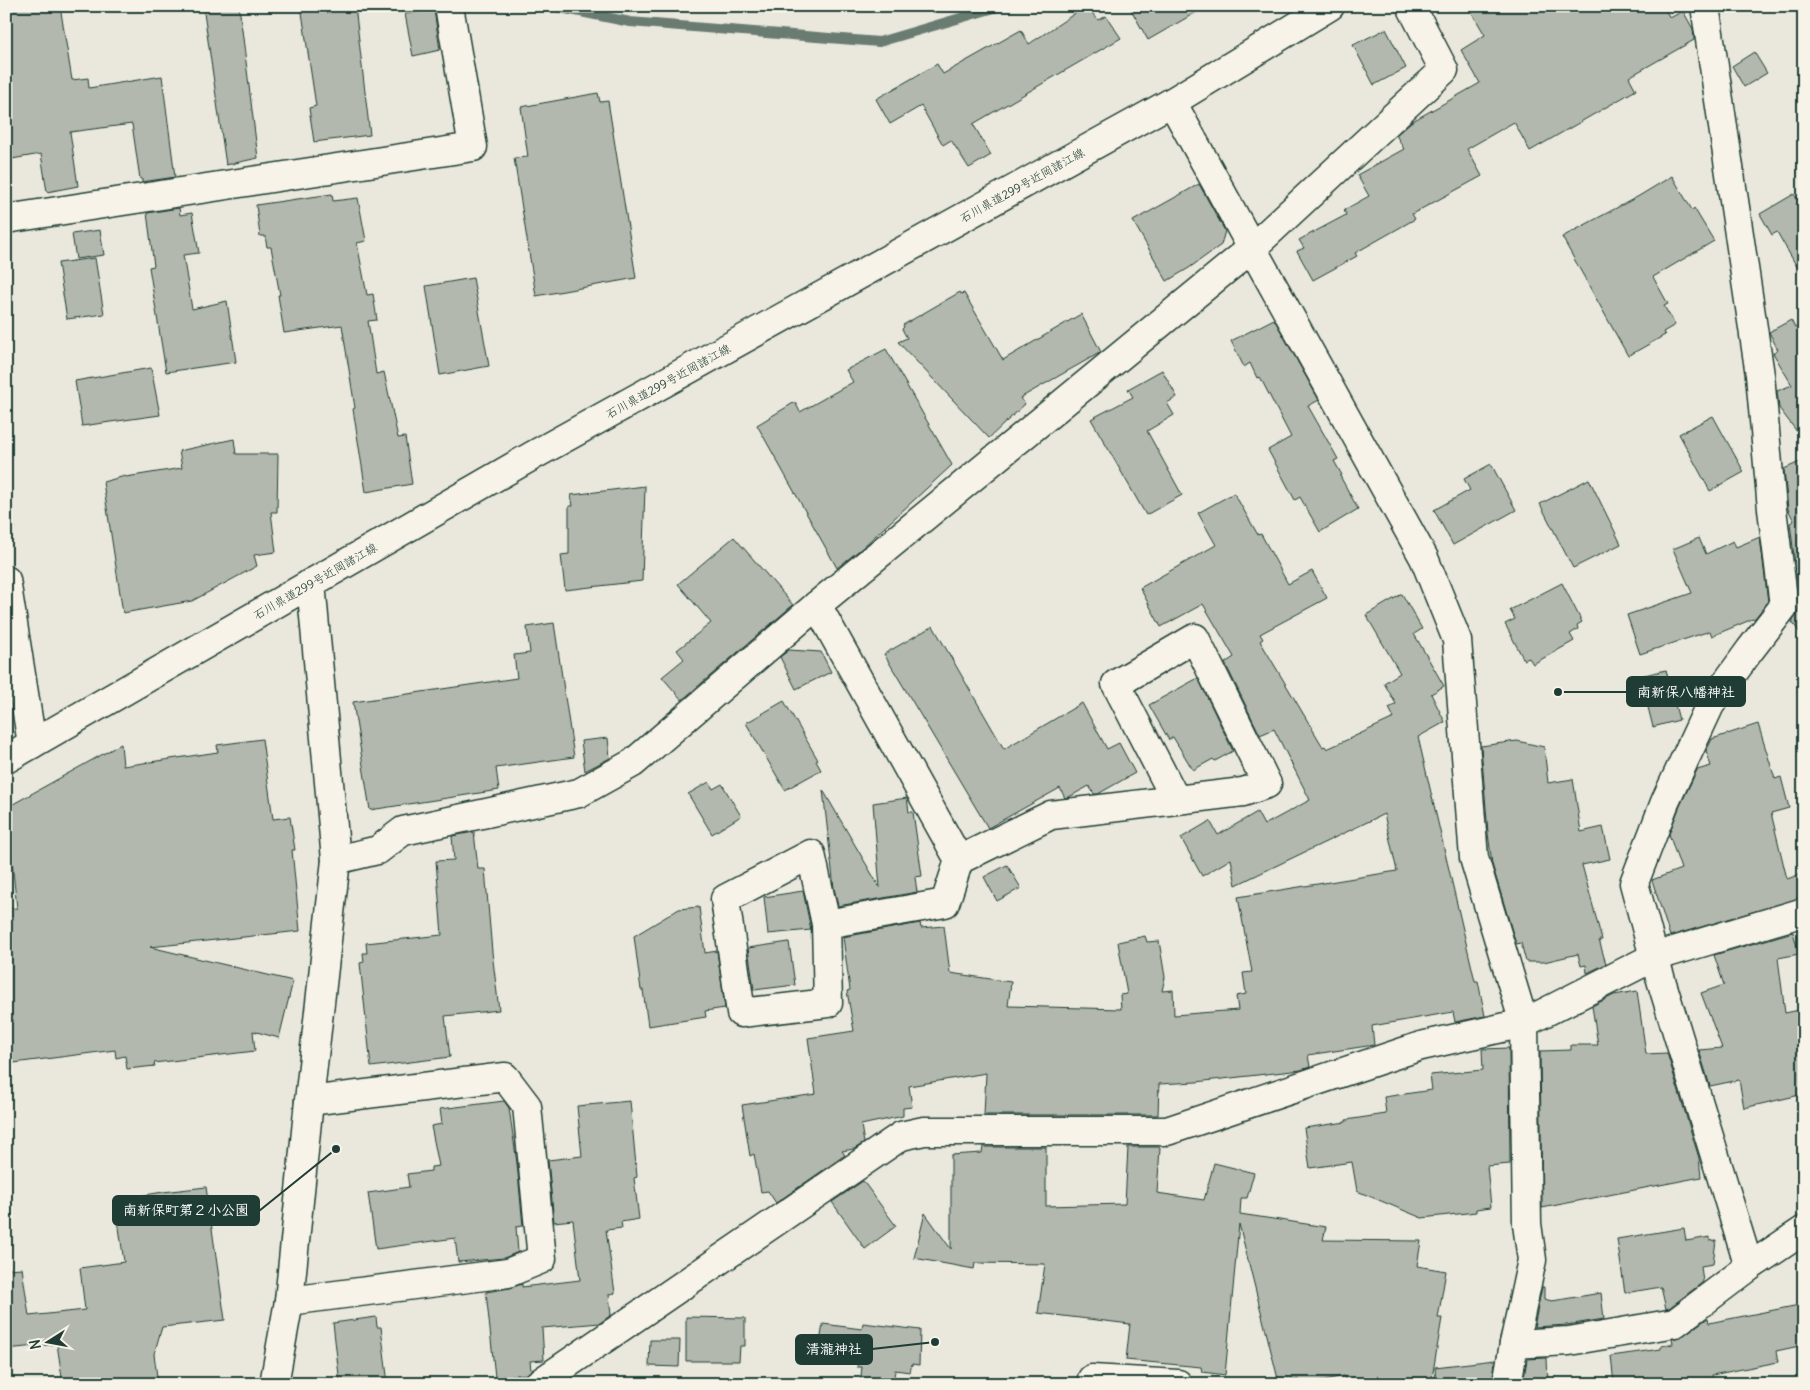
<svg xmlns="http://www.w3.org/2000/svg" width="1810" height="1390" font-family="Delius,'Klee One',sans-serif">
<style>
.lines{fill:none;stroke-linecap:round;stroke-linejoin:round}
.stream{stroke:#6a7c72;stroke-width:10}
.building{fill:#b2b8ae;stroke:#1f3d34}
.street-casing{stroke:#1f3d34;stroke-width:31}
.secondary-casing{stroke:#1f3d34;stroke-width:31}
.street{stroke:#f7f3e8;stroke-width:28}
.secondary{stroke:#f7f3e8;stroke-width:28}
.labels{text-anchor:middle;dominant-baseline:central;stroke-width:4;stroke-linejoin:round;paint-order:stroke}
.street-label{font-size:12px;fill:#1f3d34;stroke:#f7f3e8}
.leader{fill:none;stroke:#1f3d34;stroke-width:2}
.callout-dot{fill:#1f3d34;stroke:#f7f3e8;stroke-width:2}
.callout{fill:#1f3d34;stroke:#1f3d34;stroke-width:2}
.callout-label{font-size:14px;text-anchor:middle;font-weight:bold;fill:#fff}
</style>
<rect width="100%" height="100%" fill="#eae8dd"/>
<filter id="ink" filterUnits="userSpaceOnUse"><feTurbulence type="fractalNoise" baseFrequency=".02" numOctaves="2"/><feDisplacementMap in="SourceGraphic" scale="10" xChannelSelector="R" yChannelSelector="G"/><feConvolveMatrix kernelMatrix="1 2 1 2 8 2 1 2 1" color-interpolation-filters="sRGB"/></filter>
<g filter="url(#ink)">
<g class="lines">
<path class="stream" d="M551,6L630,22L879,42L1001,6"/>
</g>
<g class="building">
<path d="M6,6H60L72,80L88,78L89,88L162,76L175,177L142,182V179H140L132,124L70,132L78,186L47,192L41,154L6,160Z"/>
<path d="M203,6H239L258,158L226,165Z"/>
<path d="M301,6H355L370,135L314,142L309,108L316,106Z"/>
<path d="M1086,6L1098,20L1106,16L1121,38L973,124L991,155L969,168L951,140L943,145L921,106L890,124L876,99L937,64L943,74L1021,30L1029,44Z"/>
<path d="M1129,6H1207L1148,40Z"/>
<path d="M1468,6H1663L1670,18L1683,11L1693,29L1694,40L1629,77L1636,90L1530,151L1514,122L1467,149L1482,176L1412,214L1415,219L1355,253L1357,256L1313,280L1297,251L1304,248L1299,240L1346,215L1344,210L1369,196L1357,175L1404,149L1396,135L1411,122L1480,83L1461,50L1485,35Z"/>
<path d="M434,10L440,50L413,56L405,14Z"/>
<path d="M1386,29L1406,68L1374,85L1353,45Z"/>
<path d="M1754,52L1767,73L1744,87L1732,66Z"/>
<path d="M598,93L600,102L608,101L636,278L536,296L514,158L528,157L521,107Z"/>
<path d="M1672,176L1692,210L1694,208L1714,241L1653,277L1668,304L1664,306L1675,325L1663,332L1665,335L1628,356L1562,237L1639,196Z"/>
<path d="M1199,184L1225,231L1221,245L1189,268L1167,281L1133,221Z"/>
<path d="M332,194L333,201L358,198L366,241L357,243L367,295L373,294L377,320L368,321L376,374L384,372L398,438L405,437L412,484L366,492L353,409L355,408L342,325L284,333L278,295H280L271,247H267L265,236H260L256,205Z"/>
<path d="M1794,194L1804,210V279L1777,232L1772,235L1760,214Z"/>
<path d="M179,208L180,215L192,213L199,253L183,255L192,309L227,301L236,362L166,372L149,267L154,266L147,213Z"/>
<path d="M100,230L104,255L76,259L72,234Z"/>
<path d="M95,258L104,314L67,319L58,263Z"/>
<path d="M473,278L489,366L440,375L426,286Z"/>
<path d="M960,292L961,294L964,293L1003,360L1081,314L1101,352L1020,398L1025,404L989,438L898,342L907,338L902,329L904,327L903,325Z"/>
<path d="M1274,319L1319,400L1308,406L1338,459L1334,461L1342,475L1340,476L1358,509L1320,532L1300,497L1295,500L1268,450L1291,437L1260,377L1257,378L1250,363L1244,367L1231,341Z"/>
<path d="M1791,320L1795,328L1804,323V441L1779,408L1777,391L1792,385L1773,353L1778,350L1769,332Z"/>
<path d="M886,349L952,465L862,548L837,568L757,425L795,402L800,412L853,382L846,370Z"/>
<path d="M151,368L160,415L82,426L75,381Z"/>
<path d="M1162,370L1177,397L1167,403L1174,415L1147,431L1182,495L1146,515L1091,419L1133,397L1128,389Z"/>
<path d="M1713,416L1744,472L1710,491L1679,434Z"/>
<path d="M234,439L236,454H278L277,512H271L276,552L254,555L257,566L192,601L123,613L103,482L125,476L126,477L182,468L179,451Z"/>
<path d="M1804,460V638L1792,622L1797,615L1800,604L1790,523L1794,521L1788,509L1784,469Z"/>
<path d="M1491,464L1516,510L1453,545L1434,510L1470,490L1464,479Z"/>
<path d="M1589,479L1621,544L1573,568L1540,504Z"/>
<path d="M645,486L642,581L565,590L561,555L569,554V506H573L571,495Z"/>
<path d="M1234,493L1258,535L1261,534L1288,584L1312,571L1327,598L1260,634L1263,639L1260,641L1323,747L1325,746L1327,749L1394,718L1389,708L1396,704L1384,683L1400,673L1366,615L1402,594L1422,629L1414,634L1444,686L1431,694L1445,722L1418,737L1475,981H1478L1485,1016L1455,1022L1453,1012L1372,1026L1374,1045L1308,1055L1310,1067L1301,1070L1196,1082L1159,1084L1158,1115H984L986,1073L909,1086L912,1107L903,1108V1116L861,1125L864,1143L854,1149L842,1151L845,1155L776,1203L768,1191L761,1192L754,1154L750,1156L742,1105L816,1094L808,1038L854,1031L847,991L850,990L843,937L920,923L921,928L944,926L950,973L1011,982L1008,1006L1121,1009L1120,995L1127,994L1118,942L1145,936L1147,942L1159,941L1165,977L1162,991L1173,990L1174,1015L1238,1010L1236,996L1246,994L1243,973L1252,972L1238,897L1397,871L1384,814L1236,885L1231,859L1202,876L1181,838L1210,821L1218,835L1257,812L1264,825L1310,800L1274,729L1260,735L1225,663L1234,657L1203,604L1161,627L1140,588L1216,545L1198,513Z"/>
<path d="M734,537L793,605L682,700L662,677L684,659L677,650L711,623L678,584Z"/>
<path d="M1760,537L1768,602L1755,618L1712,636L1710,631L1640,654L1627,615L1692,593L1673,549L1699,538L1706,554L1733,541L1736,547Z"/>
<path d="M1562,583L1582,622L1577,625L1578,629L1570,634L1574,641L1533,664L1529,658L1524,660L1505,624L1515,619L1510,610Z"/>
<path d="M554,623L574,757L496,768L499,790L370,810L353,702L517,678L514,655L530,653L527,627Z"/>
<path d="M933,626L1004,749L1082,703L1107,749L1119,743L1135,773L1098,794H1094L1089,786L1069,797L1065,798L1060,788L988,828L884,654Z"/>
<path d="M789,650L821,652L831,672L796,689L780,657Z"/>
<path d="M1666,670L1679,720L1653,727L1640,676Z"/>
<path d="M1198,678L1233,751L1215,761L1213,759L1193,770L1173,737L1169,740L1149,705Z"/>
<path d="M784,701L818,760L816,761L821,770L785,790L746,723Z"/>
<path d="M1758,724L1775,779L1781,777L1789,808L1771,813L1787,879L1804,873V897L1670,936L1652,880L1681,869L1669,834L1679,808L1697,770L1711,766L1706,751L1712,739Z"/>
<path d="M608,738L610,758L585,771L581,741Z"/>
<path d="M262,739L273,819L290,817L295,850H292L300,931L150,947L293,981L279,1038L253,1031L255,1051L154,1063L155,1066L127,1069L125,1056L116,1058L115,1050L6,1064V909L17,908L6,808L121,744L123,766L218,752L217,745Z"/>
<path d="M1517,741L1544,747L1548,783L1573,779L1581,832L1603,827L1610,859L1582,865L1602,940H1599L1606,964L1587,973L1586,965L1581,966L1578,954L1544,962H1526L1521,943L1516,944L1492,864L1488,833L1481,746Z"/>
<path d="M709,782L713,789L722,784L741,816L712,834L688,794Z"/>
<path d="M823,790L880,888L873,803L907,798L909,812H913L922,876L915,877L917,892L838,906L834,888Z"/>
<path d="M474,832L478,869H485L492,952L499,1010L445,1016L450,1057L371,1067L360,963L364,962L363,953H367L366,943L442,935L436,861L454,860L452,836Z"/>
<path d="M1007,865L1021,888L997,901L984,877Z"/>
<path d="M803,891L811,930L768,934L764,897Z"/>
<path d="M699,907L705,953L717,951L725,1008L705,1011L706,1017L648,1026L643,990H641L634,936L679,909Z"/>
<path d="M1793,932L1799,954L1778,958L1785,1013L1804,1009V1094L1744,1108L1739,1080L1710,1086L1699,1050L1722,1048L1701,993L1724,985L1714,955Z"/>
<path d="M789,942L795,985L754,990L748,948Z"/>
<path d="M1637,991L1646,1054L1667,1053L1699,1158L1701,1177L1542,1208L1540,1051L1571,1050V1045H1598L1592,1006L1614,995Z"/>
<path d="M1509,1048L1510,1164L1487,1166L1491,1207L1476,1209V1212L1422,1218L1357,1191L1352,1162L1310,1168L1304,1128L1346,1122V1120L1386,1114L1384,1097L1432,1090L1430,1075L1483,1070L1482,1049Z"/>
<path d="M504,1101L509,1108L517,1163L523,1226L516,1227L518,1252L504,1258L458,1262L455,1238L376,1249L368,1193L409,1187L407,1174L431,1171V1167L439,1166L431,1126L442,1124L440,1109Z"/>
<path d="M630,1101L637,1177L634,1178L639,1219L621,1222L622,1228L606,1230L615,1293L609,1294L611,1315L600,1323L542,1328L544,1360L530,1361L531,1370L527,1374L495,1377L486,1292L510,1288L522,1284V1287L580,1280L573,1220L554,1222L548,1160L582,1156L577,1106Z"/>
<path d="M983,1147H1046V1206L1125,1204L1128,1147H1158L1160,1148L1157,1193L1204,1200L1214,1163L1254,1173L1247,1198H1241L1240,1214L1326,1227L1323,1240L1421,1241L1417,1266L1446,1271L1438,1318H1442L1431,1384H1345L1344,1376L1305,1384H1299L1298,1379L1279,1383L1239,1224L1225,1375L1202,1372L1201,1367L1126,1360L1130,1324L1038,1313L1045,1264L975,1263L974,1269L914,1258L925,1213L951,1249V1155L982,1153Z"/>
<path d="M863,1181L896,1226L865,1249L832,1202Z"/>
<path d="M206,1187L225,1320L162,1327L154,1354L158,1384H63L57,1344L6,1349V1269L22,1268L29,1316L85,1310L80,1268L124,1262L115,1200L163,1192Z"/>
<path d="M1684,1228L1686,1241L1710,1237V1241L1716,1240L1713,1264L1701,1266L1703,1282L1669,1308L1666,1309L1661,1287L1625,1293L1617,1239Z"/>
<path d="M1542,1287H1544V1299L1552,1301L1601,1293L1604,1319L1567,1325L1534,1327Z"/>
<path d="M1804,1304V1345L1776,1351L1778,1362L1712,1375L1713,1384H1614L1611,1356L1661,1349V1346L1673,1344L1672,1339L1684,1335L1708,1318L1709,1323Z"/>
<path d="M376,1317L377,1327H381L388,1384H340L333,1323Z"/>
<path d="M686,1317L745,1318V1346H740L739,1361H686Z"/>
<path d="M863,1323L920,1330L919,1365L912,1364L910,1372L895,1370L893,1384H860L862,1367H857L858,1359L818,1354L823,1324L862,1329Z"/>
<path d="M650,1340H680L679,1367L649,1366Z"/>
<path d="M1547,1358L1548,1384H1523L1527,1359Z"/>
<path d="M1495,1360L1492,1384H1436L1435,1367Z"/>
</g>
<g class="lines">
<g class="street-casing">
<g id="street">
<path d="M1411,6L1444,70L1252,248L1424,558L1457,640L1474,858L1524,1023L1527,1224L1532,1260L1514,1344"/>
<path d="M1705,6L1760,375L1772,509L1784,606L1750,650L1710,705L1665,802L1634,883L1654,957L1749,1267"/>
<path d="M6,219L473,147L449,6"/>
<path d="M6,580L32,744"/>
<path d="M817,605L959,860"/>
<path d="M336,860L378,850L403,831L579,793L633,763L817,605L1252,248L1172,102"/>
<path d="M826,924L811,854L725,899L741,1013L828,1003L826,924L945,903L959,860L1051,815L1243,792L1267,784L1195,638L1116,684L1176,800"/>
<path d="M289,1301L508,1273L542,1259L527,1106L505,1077L309,1101"/>
<path d="M274,1384L289,1301L309,1101L336,860L311,583"/>
<path d="M538,1384L901,1136L924,1131H1167L1421,1046L1524,1023L1654,957L1804,912"/>
<path d="M1092,1384V1379L1178,1384"/>
<path d="M1507,1384L1514,1344L1569,1341L1675,1323L1749,1267L1804,1230"/>
</g>
</g>
<g class="secondary-casing">
<path id="secondary" d="M6,759L532,456L1172,102L1330,6"/>
</g>
<use href="#street" class="street"/>
<use href="#secondary" class="secondary"/>
</g>
</g>
<g class="labels">
<g class="street-label">
<text transform="translate(1022 185) rotate(-29)">石川県道299号近岡諸江線</text>
<text transform="translate(668 381) rotate(-29)">石川県道299号近岡諸江線</text>
<text transform="translate(315 581) rotate(-30)">石川県道299号近岡諸江線</text>
</g>
</g>
<path class="leader" d="M1558 692L1627 692M336 1149L259 1211M935 1342L872 1349"/>
<g class="callout-dot">
<circle cx="1558" cy="692" r="5"/>
<circle cx="336" cy="1149" r="5"/>
<circle cx="935" cy="1342" r="5"/>
</g>
<g class="callout">
<rect x="1627" y="677" width="118" height="29" rx="5"/>
<rect x="113" y="1196" width="146" height="29" rx="5"/>
<rect x="796" y="1335" width="76" height="29" rx="5"/>
</g>
<g class="callout-label">
<text x="1686" y="697">南新保八幡神社</text>
<text x="186" y="1215">南新保町第２小公園</text>
<text x="834" y="1354">清瀧神社</text>
</g>
<rect width="1810" height="1390" fill="none" stroke="#f7f3e8" stroke-width="25"/>
<rect x="12" y="12" width="1785" height="1365" fill="none" stroke="#1f3d34" stroke-width="2" filter="url(#ink)"/>
<g transform="translate(48 1342) rotate(259)" stroke="#f7f3e8" stroke-width="4" paint-order="stroke">
<path d="M0-4L9 19L0 12L-9 19Z" fill="#1f3d34"/>
<text y="-8" font-size="14" font-weight="bold" text-anchor="middle" fill="#1f3d34">N</text>
</g>
</svg>
